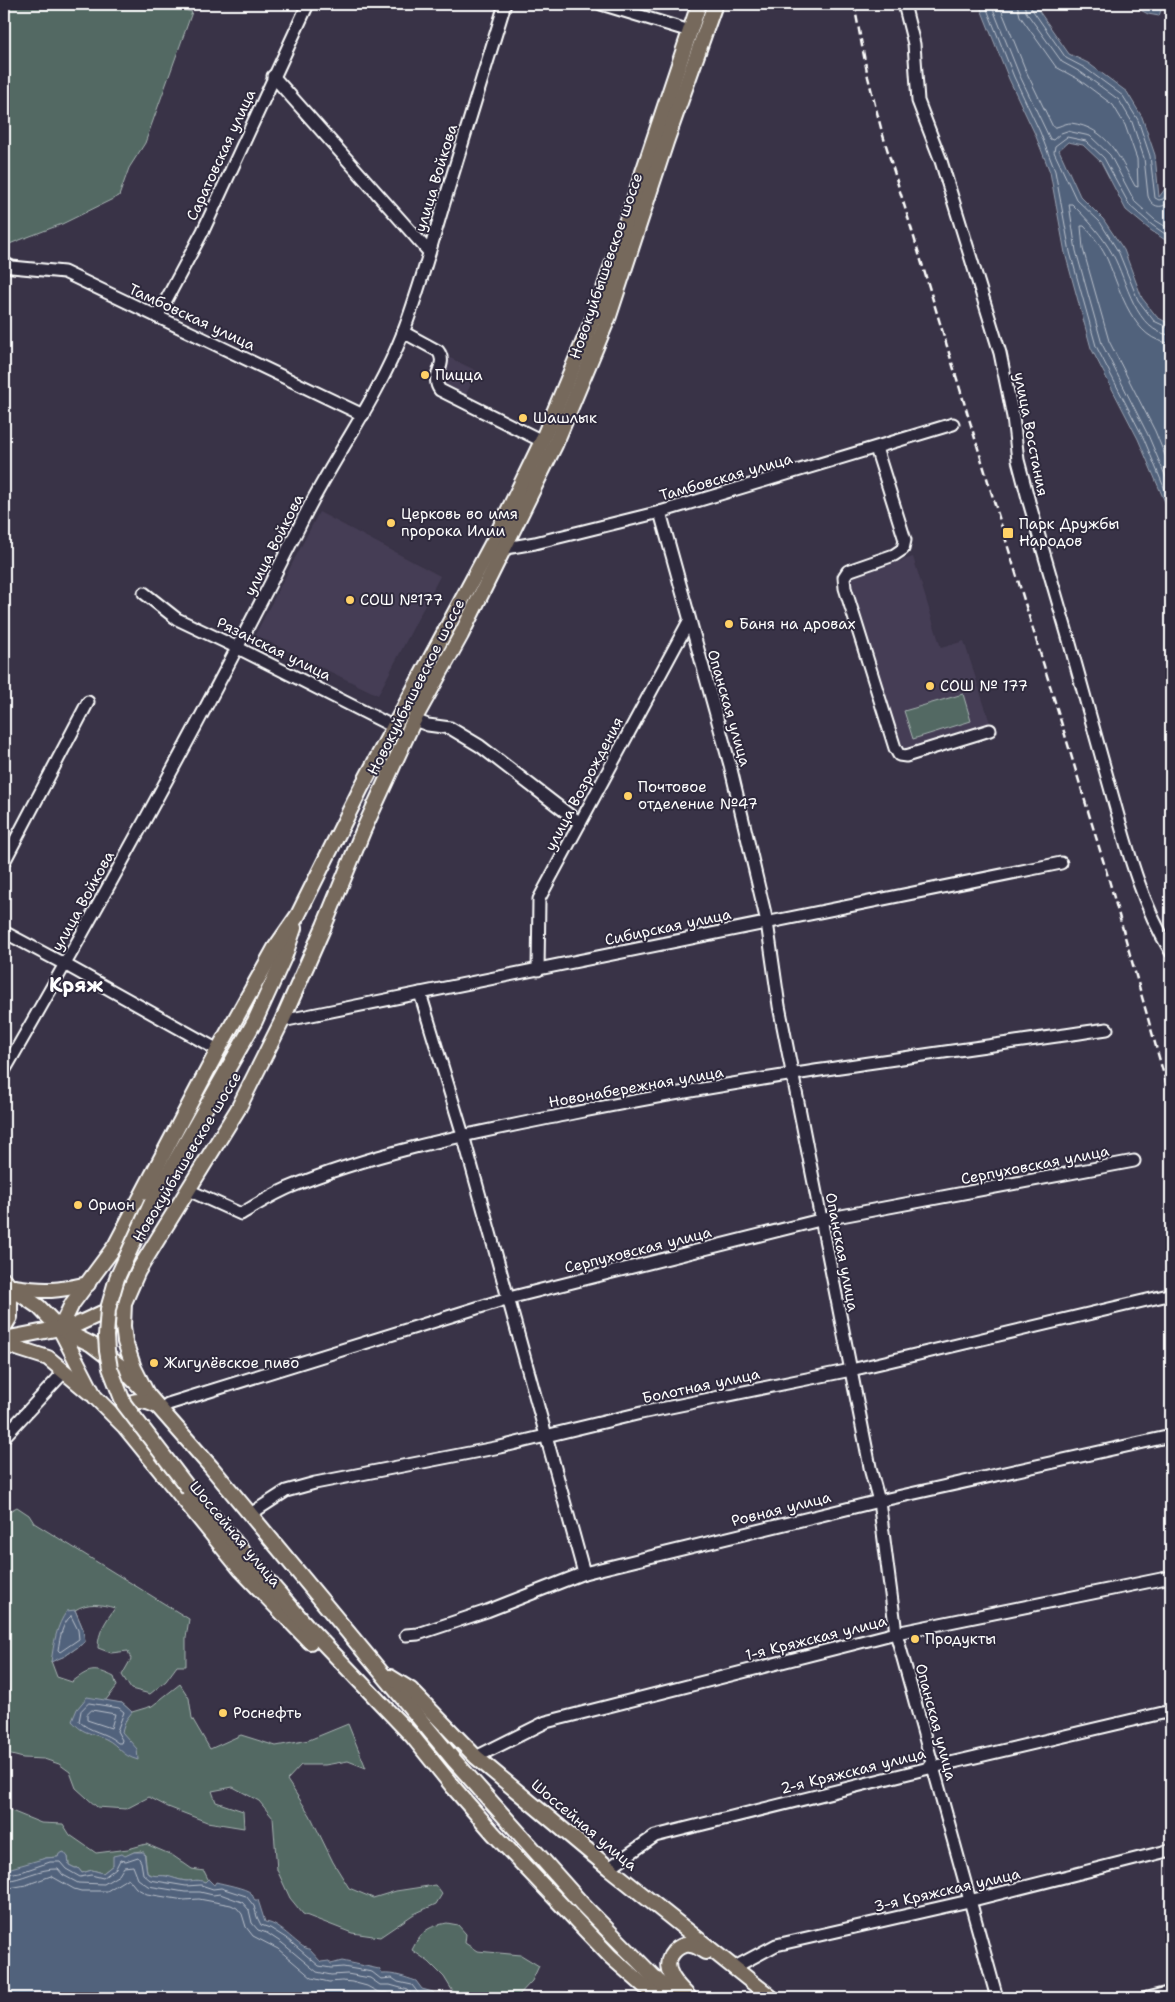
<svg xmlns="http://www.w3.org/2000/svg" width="1175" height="2002" font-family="'Shantell Sans',sans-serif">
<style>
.built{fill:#453d54}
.green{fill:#526964;stroke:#a8b4b2}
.water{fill:#51627c;stroke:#97a1b0}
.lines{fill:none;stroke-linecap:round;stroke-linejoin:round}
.shore{stroke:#b9c0cb;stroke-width:1}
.minor-casing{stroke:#fff;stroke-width:15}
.major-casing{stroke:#fff;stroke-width:18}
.minor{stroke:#2f2a3d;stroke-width:11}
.major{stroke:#76695c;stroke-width:14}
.rail{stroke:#fff;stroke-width:2.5;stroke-dasharray:8 4;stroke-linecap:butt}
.major-bridge-casing{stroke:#fff;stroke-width:18;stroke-linecap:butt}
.major-bridge{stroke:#76695c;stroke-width:14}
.poi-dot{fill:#ffd166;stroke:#2f2a3d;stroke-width:2}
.labels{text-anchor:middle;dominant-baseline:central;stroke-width:4;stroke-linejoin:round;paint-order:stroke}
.street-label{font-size:15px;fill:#fff;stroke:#2f2a3d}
.poi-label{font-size:15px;fill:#fff;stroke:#2f2a3d;text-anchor:start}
.district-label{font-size:20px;font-weight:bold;fill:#fff;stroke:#2f2a3d}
</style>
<rect width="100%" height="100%" fill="#393347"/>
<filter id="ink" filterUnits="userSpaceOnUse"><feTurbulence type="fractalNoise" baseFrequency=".02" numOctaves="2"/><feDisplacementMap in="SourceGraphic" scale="10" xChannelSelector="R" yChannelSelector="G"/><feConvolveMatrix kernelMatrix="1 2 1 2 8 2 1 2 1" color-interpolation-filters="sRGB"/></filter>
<g filter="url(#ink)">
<g class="built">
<path d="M450,358L477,371L464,399L441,388L440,378Z"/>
<path d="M319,512L440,576L378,695L255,635Z"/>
<path d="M913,557L941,648L964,641L990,723L902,751L848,578Z"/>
</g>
<g class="green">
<path d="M4,4H163L192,12L145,143L129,168L119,196L62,224L4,246Z"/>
<path d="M963,694L971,721L913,739L904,711Z"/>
<path d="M17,1507L29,1515L34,1523L189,1619L186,1638V1666H177L166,1681L150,1694L131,1689L122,1675L131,1659L128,1651L111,1653L98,1648C98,1631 106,1621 115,1608C100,1604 88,1602 75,1610L83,1629L85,1642L65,1656L51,1661L57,1677L72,1682C89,1669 94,1667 114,1677L117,1686L105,1701L122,1703L132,1712L152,1706L180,1684L189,1698L192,1718L210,1749L241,1735L276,1746L309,1740L348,1724L366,1768L348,1761L325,1765H301L287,1780L310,1815L333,1862L349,1888L373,1898L396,1891L435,1885L442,1894L436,1904L414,1914L380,1937L352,1933L303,1914L290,1898L277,1870L273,1818L259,1801L233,1787L212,1791L216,1802L243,1811L244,1828L207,1822L168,1807L149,1797L126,1809L97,1807L76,1788L70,1772L59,1764L44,1759L23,1758L4,1753V1708L10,1696L6,1673L4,1671V1514Z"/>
<path d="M4,1808L41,1823L63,1824L70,1835L96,1853L128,1849L146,1844L172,1855L192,1869L204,1871L208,1879L205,1882C199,1879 193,1881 186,1881C179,1880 173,1878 166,1876C160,1875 153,1877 147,1873L145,1855L141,1851L134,1852L114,1862L113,1865L103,1873L92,1870L82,1873L78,1868H75L69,1865L68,1857L63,1852L58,1857L46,1858L22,1866L4,1870Z"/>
<path d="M447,1923L458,1925L466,1934L465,1943L477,1951L521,1955L539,1966L532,1981L516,1998H457L444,1977L429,1962L412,1950C421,1932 426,1927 447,1923Z"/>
</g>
<g class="water">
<path d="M979,4H1034L1069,54L1088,63L1127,92L1142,117L1155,155L1159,197L1171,181V244L1149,229L1126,210L1101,162L1083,145L1068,142L1059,150L1080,196L1103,219L1124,250L1142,298L1157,317L1171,325V516L1138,439L1091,348L1065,253L1050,172L1035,134L1009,79Z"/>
<path d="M1129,4H1163L1159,16L1148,14Z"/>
<path d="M75,1610L83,1629L85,1642L65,1656L51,1662C54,1643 56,1626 67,1611Z"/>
<path d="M87,1697L122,1703L132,1712L126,1720L122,1732L137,1749L138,1760C120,1755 120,1746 106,1739C91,1732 84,1735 72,1721L77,1709Z"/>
<path d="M64,1852L68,1857L69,1865L75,1868H78L82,1873L92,1870L103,1873L113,1865V1856L122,1854L125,1856L134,1852H144L147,1873C153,1877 159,1875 166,1876C172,1877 178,1880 186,1881C193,1881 199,1879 205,1882L208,1879L214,1885L216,1882C223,1884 246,1888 251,1893C253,1895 253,1898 255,1900H258L265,1922C281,1923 300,1949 309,1949L321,1962L329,1961L331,1964L342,1961L379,1969L382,1974C394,1973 404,1977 416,1981L422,1989L433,1992L438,1998H4V1870L46,1858L58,1857L59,1854Z"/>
</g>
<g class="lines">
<g class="shore">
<path d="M985,4L1014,77L1040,132L1055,171L1070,252L1096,346L1143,437L1171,504"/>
<path d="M991,4L1019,74L1050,139L1053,140L1061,133L1067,131L1090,136L1110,155L1135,202L1155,220L1171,230"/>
<path d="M999,4L1026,71L1053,127C1058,128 1064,123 1071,123C1108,128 1119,157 1135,186L1138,187L1137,159L1125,125L1113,105L1078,79L1056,67L1020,16L1017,4"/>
<path d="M1024,4L1026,12L1062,62L1082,73L1119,100L1132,122L1144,158L1148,196C1152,208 1163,210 1171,200"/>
<path d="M1030,4L1031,8L1066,58L1085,68L1123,96L1138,120L1150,156L1155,198L1159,200L1163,199L1171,188"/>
<path d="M1171,238L1152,225L1130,206L1104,158L1086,141L1067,137L1055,146L1054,152L1076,199L1100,222L1119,253L1138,300L1154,321L1171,329"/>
<path d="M1171,335C1135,333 1127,280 1113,255C1102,235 1088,220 1072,204H1069L1076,251L1102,344L1148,435L1171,489"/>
<path d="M1171,343C1133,342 1120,289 1108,261C1103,249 1093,235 1084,226H1081L1083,249L1109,341L1155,431L1171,470"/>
<path d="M71,1616L78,1630L79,1639L60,1652L58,1650C60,1638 62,1623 71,1616Z"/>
<path d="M89,1703L119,1708L124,1712L117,1731L122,1740L121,1743H118C106,1732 89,1732 79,1721L81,1711Z"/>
<path d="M92,1710L115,1714L111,1728L87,1720V1715Z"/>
<path d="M4,1875L24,1871L50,1862H60L66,1869L80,1877L91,1875L103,1878L116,1868L120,1860L126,1861L138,1857L141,1862L143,1874L150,1880L186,1886L201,1885L213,1889L221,1888L246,1896L254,1906L257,1917L261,1925L270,1928L286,1938L319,1966L331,1968L343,1967L372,1972L381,1979L392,1978L398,1982L412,1985L419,1994L432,1998"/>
<path d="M4,1881C22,1880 39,1868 58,1869L63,1875L78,1883L104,1884L119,1875L124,1867L133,1866L138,1879L148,1886L185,1892H200L213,1895L220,1894L242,1902L249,1910L252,1923L258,1930L267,1933L282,1943L317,1972L331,1975L347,1974L370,1978L380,1985H390L408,1990L415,1998"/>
<path d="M4,1889L26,1885L51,1876L74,1889L81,1891H107L128,1878L136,1888L147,1894L184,1900L199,1899L231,1905L237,1908L242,1914L246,1927L253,1936L278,1949L312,1978L329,1982L342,1981L352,1982L367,1986L378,1992L388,1993L405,1998"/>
</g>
<g class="minor-casing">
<g id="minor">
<path d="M601,4L690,31"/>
<path d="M904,4L914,44L918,101L941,161L1000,353L1013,417L1018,460L1029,502C1055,590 1080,678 1104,766C1122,828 1137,897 1171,952"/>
<path d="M273,76L429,252"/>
<path d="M4,263L12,267L64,272L363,415"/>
<path d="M157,317L203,231L308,4"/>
<path d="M403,332L438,351C449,365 429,376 440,390L542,441"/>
<path d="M876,448L905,540L903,549L894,555L848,571L844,577L845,588L895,748L899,755L906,756L990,730"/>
<path d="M660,512L730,765L767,922L779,1006L871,1472L879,1501L896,1633L997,1998"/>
<path d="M506,548L535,543L660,512L953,424"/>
<path d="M144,593L177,619L238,648L394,727"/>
<path d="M414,720L428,725L450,728L480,746L580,823"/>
<path d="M4,862L88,702"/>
<path d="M4,932L66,965L218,1050"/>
<path d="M538,970L539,899L689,621"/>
<path d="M420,993L463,1135L584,1573"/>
<path d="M282,1021L1061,863"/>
<path d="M4,1071C110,887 212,701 307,511C338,451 378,397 403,333C419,291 431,246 444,203C464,137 485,70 505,4"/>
<path d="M188,1190L241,1214C256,1205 272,1195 288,1188C377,1151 470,1134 564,1115C744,1078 926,1055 1107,1029"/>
<path d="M161,1410L168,1404L509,1298L820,1220L1134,1161"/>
<path d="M4,1437L64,1372"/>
<path d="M249,1515L286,1491L315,1483L500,1447L641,1413L851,1370L1164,1296"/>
<path d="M406,1635L418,1634L487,1611L584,1573L879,1501L1171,1436"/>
<path d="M476,1757L546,1722L896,1633L1171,1577"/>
<path d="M609,1868L655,1836L933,1767L1171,1711"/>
<path d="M733,1968L776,1945L969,1901L1171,1850"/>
<path d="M1147,1998L1171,1992"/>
</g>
</g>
<g class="major-casing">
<g id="major">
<path d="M152,1202L255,1021L285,955L294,928"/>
<path d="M4,1280L10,1287L39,1307L60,1329L95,1397L125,1427L241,1570L310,1642"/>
<path d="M14,1287C46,1292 57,1291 88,1284"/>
<path d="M4,1327L10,1317V1287"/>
<path d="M60,1329L72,1304L115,1246L218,1050L275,948L298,915L361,788L495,538L542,441L598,307L699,4"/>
<path d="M60,1329L91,1344L120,1366L147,1394L211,1467L453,1759L583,1905L657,1980L678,1998"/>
<path d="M4,1339L76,1325L117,1306"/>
<path d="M4,1344L48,1358L90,1393"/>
<path d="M147,1394L134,1368L125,1342L123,1326L124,1303L138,1271L238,1109L282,1021L324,926L363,831L414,720L461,635L555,445L609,316L666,142L715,4"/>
<path d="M123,1416C127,1397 143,1399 157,1406"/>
<path d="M189,1489L308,1627L413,1737L454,1788L494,1834L611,1957L658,1998"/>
<path d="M390,1677L411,1690L476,1757L609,1868L772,1998"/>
<path d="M690,1998C682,1990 673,1982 669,1970C665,1957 678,1943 691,1945C697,1946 701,1949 705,1952"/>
</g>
</g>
<use href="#minor" class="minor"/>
<use href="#major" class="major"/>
<path class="rail" d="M854,4L868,77L882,132L1109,880L1171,1100"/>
<g class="major-bridge-casing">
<path id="major-bridge" d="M152,1202L117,1278L108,1309L106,1336L107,1351L110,1368L124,1404L189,1489"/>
</g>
<use href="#major-bridge" class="major-bridge"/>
</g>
</g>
<g class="poi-dot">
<circle cx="425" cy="375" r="5"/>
<circle cx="523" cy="418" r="5"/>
<circle cx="391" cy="523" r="5"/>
<rect x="1002" y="527" width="12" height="12" rx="2.5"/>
<circle cx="350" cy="600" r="5"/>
<circle cx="729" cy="624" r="5"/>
<circle cx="930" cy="686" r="5"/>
<circle cx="628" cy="796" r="5"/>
<circle cx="78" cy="1205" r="5"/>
<circle cx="154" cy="1363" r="5"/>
<circle cx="915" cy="1639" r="5"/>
<circle cx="223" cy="1713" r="5"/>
</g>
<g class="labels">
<g class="street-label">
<text transform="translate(221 155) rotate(-65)">Саратовская улица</text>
<text transform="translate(436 178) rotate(-73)">улица Войкова</text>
<text transform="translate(606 266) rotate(-71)">Новокуйбышевское шоссе</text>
<text transform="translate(192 317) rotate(25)">Тамбовская улица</text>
<text transform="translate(1031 434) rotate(79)">улица Восстания</text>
<text transform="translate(726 477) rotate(-16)">Тамбовская улица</text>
<text transform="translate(274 545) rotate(-63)">улица Войкова</text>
<text transform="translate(274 649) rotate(26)">Рязанская улица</text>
<text transform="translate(416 687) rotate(-63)">Новокуйбышевское шоссе</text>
<text transform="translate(729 708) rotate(74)">Опанская улица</text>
<text transform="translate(584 784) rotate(-62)">улица Возрождения</text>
<text transform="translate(83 901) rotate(-61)">улица Войкова</text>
<text transform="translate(668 927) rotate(-12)">Сибирская улица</text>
<text transform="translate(636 1087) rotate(-10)">Новонабережная улица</text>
<text transform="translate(187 1157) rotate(-59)">Новокуйбышевское шоссе</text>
<text transform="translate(1035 1165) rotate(-11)">Серпуховская улица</text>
<text transform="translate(638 1250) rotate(-14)">Серпуховская улица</text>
<text transform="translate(842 1252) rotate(79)">Опанская улица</text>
<text transform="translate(701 1386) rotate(-12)">Болотная улица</text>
<text transform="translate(781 1509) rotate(-14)">Ровная улица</text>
<text transform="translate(235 1534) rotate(50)">Шоссейная улица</text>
<text transform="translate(816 1638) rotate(-14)">1-я Кряжская улица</text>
<text transform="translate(936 1722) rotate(75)">Опанская улица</text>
<text transform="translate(853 1771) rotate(-14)">2-я Кряжская улица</text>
<text transform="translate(584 1825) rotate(40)">Шоссейная улица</text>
<text transform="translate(947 1890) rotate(-13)">3-я Кряжская улица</text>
</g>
<g class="poi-label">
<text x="435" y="375">Пицца</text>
<text x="533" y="418">Шашлык</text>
<text x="401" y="514">Церковь во имя<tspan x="401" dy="17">пророка Илии</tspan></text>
<text x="1019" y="524">Парк Дружбы<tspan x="1019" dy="17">Народов</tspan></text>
<text x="360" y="600">СОШ №177</text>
<text x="739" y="624">Баня на дровах</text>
<text x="940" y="686">СОШ № 177</text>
<text x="638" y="787">Почтовое<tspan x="638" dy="17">отделение №47</tspan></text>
<text x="88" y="1205">Орион</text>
<text x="164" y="1363">Жигулёвское пиво</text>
<text x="925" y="1639">Продукты</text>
<text x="233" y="1713">Роснефть</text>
</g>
<g class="district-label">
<text x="76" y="985">Кряж</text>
</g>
</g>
<rect width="1175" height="2002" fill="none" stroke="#2f2a3d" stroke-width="20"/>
<rect x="10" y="10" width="1155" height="1982" fill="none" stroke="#fff" stroke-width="2" filter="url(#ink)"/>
</svg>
